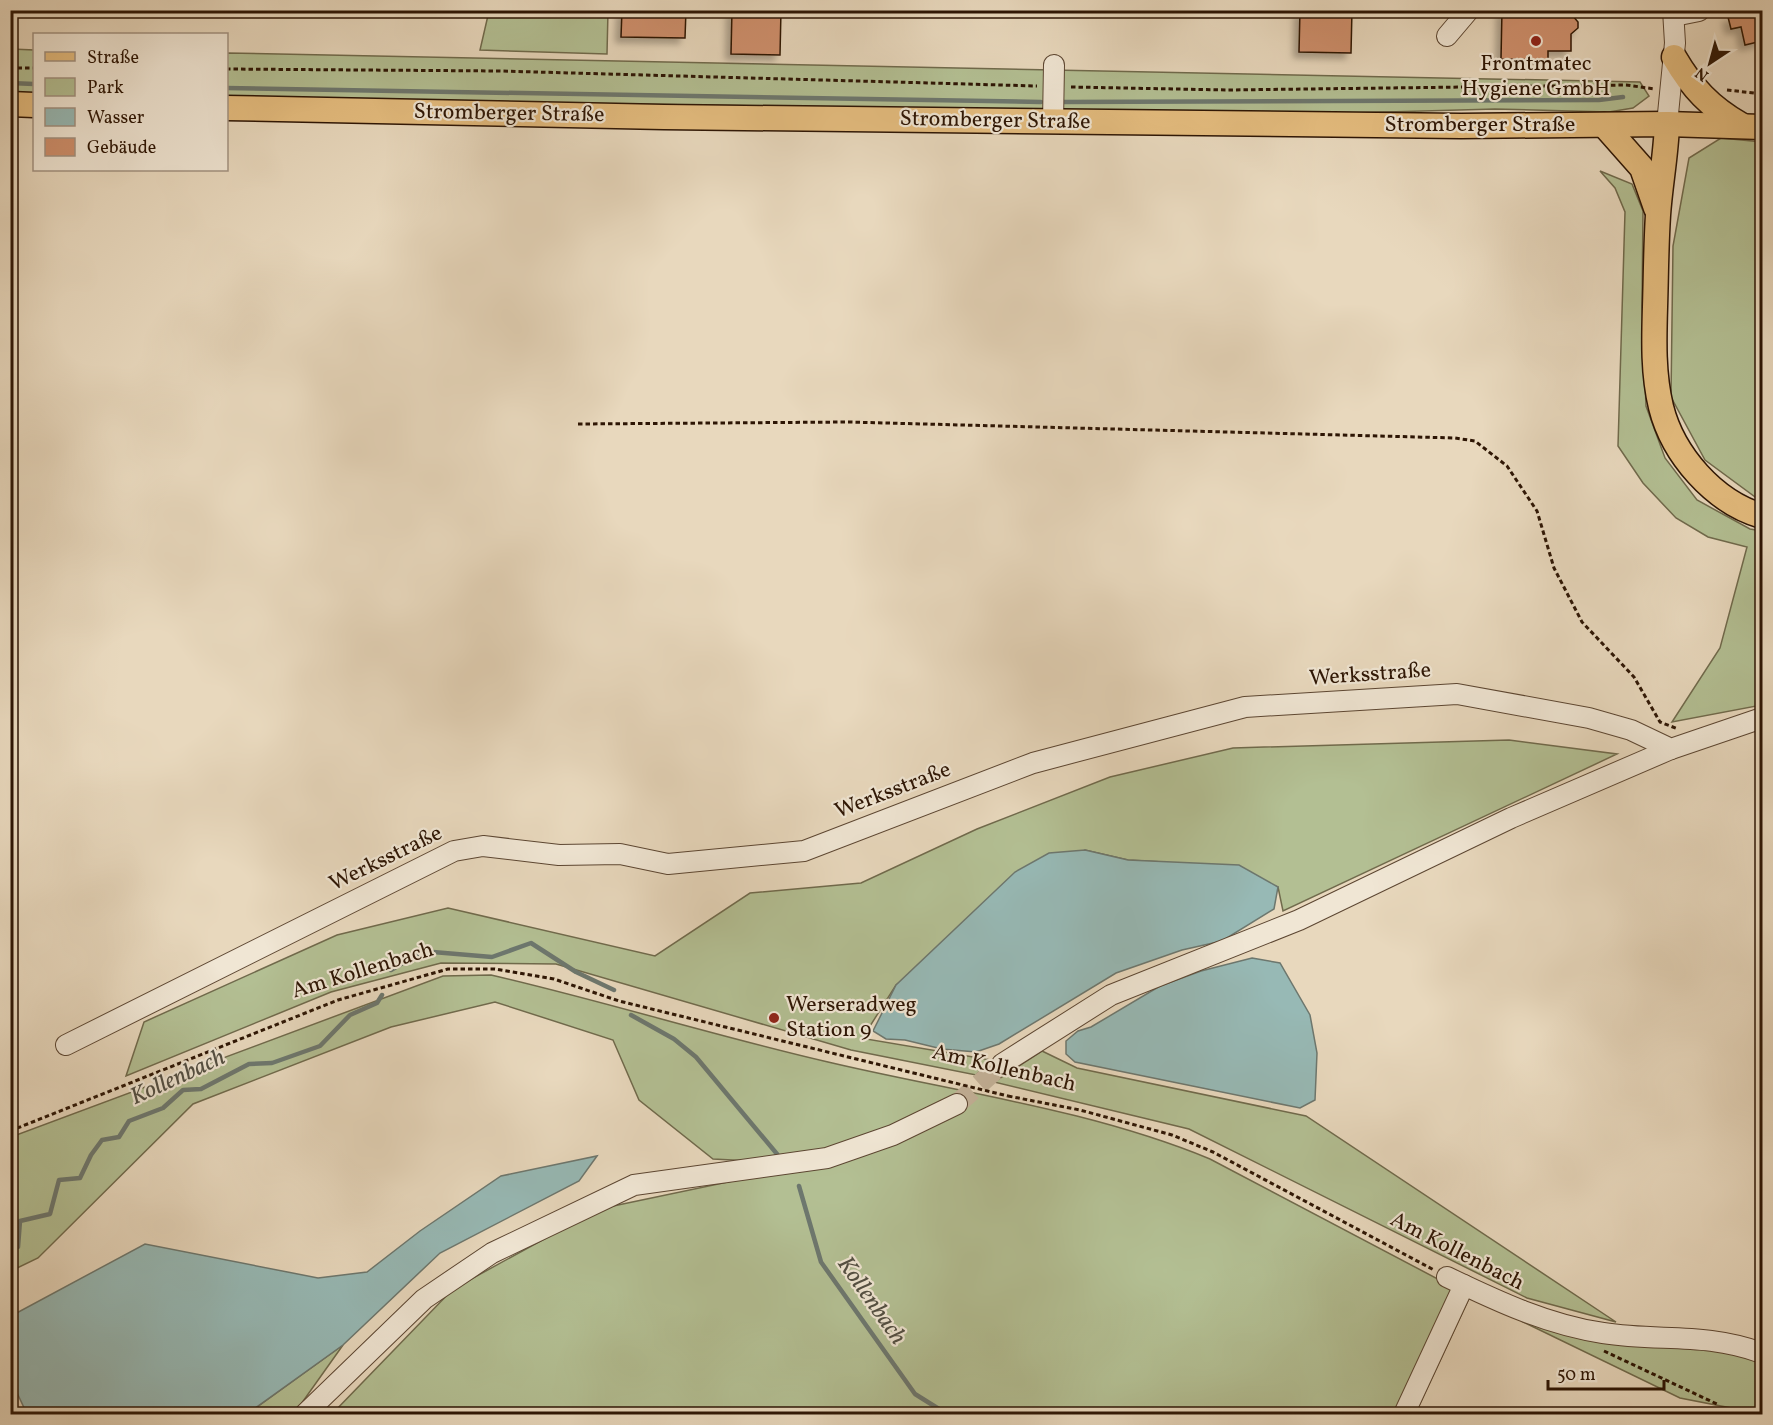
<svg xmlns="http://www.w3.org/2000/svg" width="1773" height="1425" font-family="Vollkorn,serif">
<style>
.green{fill:#b3bf93;stroke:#706a4c;stroke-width:1.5}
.water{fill:#97b9b5;stroke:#6d776e;stroke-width:1.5}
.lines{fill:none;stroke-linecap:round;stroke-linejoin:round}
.stream{stroke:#6d776e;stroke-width:4.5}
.building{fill:#ce8f6c;stroke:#2d1504;stroke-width:1.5;filter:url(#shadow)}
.minor-tunnel{stroke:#c3b198;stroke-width:20;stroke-dasharray:20 10;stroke-linecap:butt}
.minor-casing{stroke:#5c4632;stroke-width:22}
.major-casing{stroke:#2d1504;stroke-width:27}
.path{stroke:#2d1504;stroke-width:3;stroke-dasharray:4.5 3;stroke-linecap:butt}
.minor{stroke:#f0e6d4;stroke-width:20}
.major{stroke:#e4bc7e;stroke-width:24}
.path-bridge{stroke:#2d1504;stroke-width:3;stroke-dasharray:4.5 3;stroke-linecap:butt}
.poi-dot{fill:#8f2418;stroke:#f0e6d4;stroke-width:2}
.labels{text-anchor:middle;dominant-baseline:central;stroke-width:4.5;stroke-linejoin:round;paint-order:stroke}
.poi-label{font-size:22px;fill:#2d1504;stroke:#f0e6d4}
.street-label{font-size:22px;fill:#2d1504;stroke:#f0e6d4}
.water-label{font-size:24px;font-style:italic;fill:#524e42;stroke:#f0e6d4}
</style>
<defs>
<filter id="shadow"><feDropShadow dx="-5.5" dy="5.5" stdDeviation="3" flood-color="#0004"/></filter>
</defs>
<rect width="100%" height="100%" fill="#e8d8bd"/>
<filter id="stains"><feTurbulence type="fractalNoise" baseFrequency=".00333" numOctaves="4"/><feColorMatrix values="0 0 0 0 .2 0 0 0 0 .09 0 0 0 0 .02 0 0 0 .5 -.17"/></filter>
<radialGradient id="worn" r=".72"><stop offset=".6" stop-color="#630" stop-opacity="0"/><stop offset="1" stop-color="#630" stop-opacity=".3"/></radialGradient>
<g class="green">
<path d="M489,11H608L607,54L480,50Z"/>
<path d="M11,49L34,50V94H11Z"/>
<path d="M227,53L1640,82L1649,96L1633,108L1609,112L1495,109L1315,114L227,98Z"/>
<path d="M1721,138L1762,142V502L1705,460L1671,397L1673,246L1689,158Z"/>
<path d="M1600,171L1632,184L1643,211L1642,306L1646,406L1665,458L1697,500L1750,529L1762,531V705L1672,722L1720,648L1747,547L1708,537L1676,518L1643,483L1618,446L1625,212L1615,188Z"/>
<path d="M1509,740L1617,754L1283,911L1278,887L1163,862L1128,860L1085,850L896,985L870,1026L866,1039L991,1060L976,1075L851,1050L556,964L441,963L331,992L126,1076L144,1022L337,935L448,908L655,956L750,893L861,883L977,829L1110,777L1233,748Z"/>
<path d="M491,975C604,1001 715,1036 828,1062C955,1092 1089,1109 1210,1159L1470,1296L1415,1414H332L453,1289L599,1209L752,1177L751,1161L713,1159L639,1100L613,1040L495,1002L391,1027L193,1104L38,1258L11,1271V1137L443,976Z"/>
<path d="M1042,1051L1077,1068L1306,1116L1616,1322L1527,1298L1189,1129L994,1082Z"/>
<path d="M1762,1298V1345L1756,1342Z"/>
<path d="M1521,1321L1605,1340L1725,1350L1762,1362V1414L1680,1398Z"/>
<path d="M343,1345L294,1414H247Z"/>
</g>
<g class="water">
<path d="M1085,850L1128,860L1239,865L1278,887L1274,909L1222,941L1182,950L1116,973L999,1044L976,1052L942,1049L905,1040L886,1039L873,1031L896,985L1015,872L1049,853Z"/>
<path d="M1252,958L1280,963L1310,1015L1317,1053L1315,1100L1300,1108L1075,1062L1066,1054V1041L1078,1031L1091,1027L1160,986L1201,971Z"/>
<path d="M597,1156L579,1181L440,1253L343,1345L247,1414H27L11,1380V1316L145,1244L318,1278L367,1272L420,1231L501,1176Z"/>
</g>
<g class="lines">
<g class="stream">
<path d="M10,83L34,84"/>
<path d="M226,88L1041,102"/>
<path d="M1061,102L1599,100L1623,97"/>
<path d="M433,952L492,957L531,943L576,972L614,990"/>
<path d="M391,970L418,954"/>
<path d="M631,1015L674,1039L696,1057L777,1154"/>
<path d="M799,1186L821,1262L915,1394L947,1414"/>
<path d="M10,1245L18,1247L20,1221L50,1214L59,1180L80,1178L91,1155L102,1140L119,1137L129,1121L163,1108L183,1090L201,1089L249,1064L272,1063L320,1046L350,1015L377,1003L382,995"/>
</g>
</g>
<g class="building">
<path d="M622,10H686L685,38L621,37Z"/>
<path d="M732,10H781L780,55L731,54Z"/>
<path d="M1300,10H1352L1351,53L1299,52Z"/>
<path d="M1502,10H1572V15L1578,22V28L1571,34V51H1548V60L1501,59Z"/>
<path d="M1738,10H1762V41L1745,45L1741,27L1731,29L1728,17L1739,15Z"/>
</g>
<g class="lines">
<path class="minor-tunnel" d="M957,1104L1002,1064"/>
<g class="minor-casing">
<g id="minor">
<path d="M1674,16L1699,11"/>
<path d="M1447,36L1469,10"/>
<path d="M1053,121L1054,65"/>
<path d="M1667,124L1675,43L1673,10"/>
<path d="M66,1045L454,851L483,846L559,855L620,854L668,864L804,851L1033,763L1245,707L1457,694L1589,718L1631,730L1671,749L1762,718"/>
<path d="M1002,1064L1111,995L1299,920L1511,818L1671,749"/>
<path d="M1447,1277C1497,1301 1548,1325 1603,1333C1660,1342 1704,1332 1762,1353"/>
<path d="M305,1414L424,1299L492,1253L634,1185L827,1158L893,1135L957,1104"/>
<path d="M1404,1414L1464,1285"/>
</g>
</g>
<g class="major-casing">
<g id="major">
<path d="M1674,57C1692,88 1710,107 1741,125"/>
<path d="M10,104L34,105"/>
<path d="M226,108L664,117L1461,126L1667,124L1762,127"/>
<path d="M1667,124C1666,155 1660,185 1658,215C1656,246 1656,276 1655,307C1654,340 1653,374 1661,407C1673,455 1714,502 1762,516"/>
<path d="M1604,125L1642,168L1656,208"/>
</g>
</g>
<g class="path">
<path d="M10,68H34"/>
<path d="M226,69L500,71L1037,86"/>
<path d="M1071,87L1228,90L1626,85L1655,89"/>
<path d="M1727,90L1762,94"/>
<path d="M578,424L848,422L1455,438L1475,441L1507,466L1537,511L1554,568L1582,622L1634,677L1660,722L1678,729"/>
<path d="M1008,1096L1080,1110L1172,1135L1213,1152L1434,1270"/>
<path d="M10,1131L338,1000L448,969H495L554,979L619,1001L934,1078"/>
<path d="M1604,1351L1719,1405"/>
</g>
<use href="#minor" class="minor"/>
<use href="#major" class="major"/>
<path class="path-bridge" d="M934,1078L1008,1096"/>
</g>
<g class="poi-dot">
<circle cx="1536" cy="41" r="6"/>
<circle cx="774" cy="1018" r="6"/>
</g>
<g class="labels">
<g class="poi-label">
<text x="1536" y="64">Frontmatec<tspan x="1536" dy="25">Hygiene GmbH</tspan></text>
<text x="786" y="1005" text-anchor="start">Werseradweg<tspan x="786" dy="25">Station 9</tspan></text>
</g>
<g class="street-label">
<text transform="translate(509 114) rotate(1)">Stromberger Straße</text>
<text transform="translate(995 121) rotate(1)">Stromberger Straße</text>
<text x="1480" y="125">Stromberger Straße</text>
<text transform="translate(1370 675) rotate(-4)">Werksstraße</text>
<text transform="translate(893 791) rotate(-21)">Werksstraße</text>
<text transform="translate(386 859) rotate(-26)">Werksstraße</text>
<text transform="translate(363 971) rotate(-17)">Am Kollenbach</text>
<text transform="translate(1004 1069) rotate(13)">Am Kollenbach</text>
<text transform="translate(1457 1252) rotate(27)">Am Kollenbach</text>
</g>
<g class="water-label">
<text transform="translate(178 1078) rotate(-25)">Kollenbach</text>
<text transform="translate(871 1301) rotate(55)">Kollenbach</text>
</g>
</g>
<rect width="1773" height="1425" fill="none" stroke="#e8d8bd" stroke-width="36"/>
<rect x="12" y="12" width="1749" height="1401" fill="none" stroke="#2d1504" stroke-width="3"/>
<rect x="18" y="18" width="1737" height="1389" fill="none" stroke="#2d1504" stroke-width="1.5"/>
<rect x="33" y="33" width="195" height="138" fill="#f0e6d4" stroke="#a29281" stroke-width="1.5"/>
<rect x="45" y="52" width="30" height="9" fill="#e4bc7e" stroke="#a29281" stroke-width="1.5"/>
<text x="87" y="63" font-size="18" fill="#2d1504">Straße</text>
<rect x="45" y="78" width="30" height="18" fill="#b3bf93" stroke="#a29281" stroke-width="1.5"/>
<text x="87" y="93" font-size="18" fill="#2d1504">Park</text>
<rect x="45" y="108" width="30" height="18" fill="#97b9b5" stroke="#a29281" stroke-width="1.5"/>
<text x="87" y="123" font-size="18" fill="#2d1504">Wasser</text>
<rect x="45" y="138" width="30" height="18" fill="#ce8f6c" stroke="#a29281" stroke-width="1.5"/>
<text x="87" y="153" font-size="18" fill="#2d1504">Gebäude</text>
<g transform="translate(1710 63) rotate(216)" stroke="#f0e6d4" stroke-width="4.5" paint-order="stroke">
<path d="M0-4.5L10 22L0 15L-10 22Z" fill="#2d1504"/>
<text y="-9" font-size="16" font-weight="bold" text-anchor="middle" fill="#2d1504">N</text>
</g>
<path d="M1548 1380v9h116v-9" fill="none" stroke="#2d1504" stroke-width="3"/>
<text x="1557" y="1380" font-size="18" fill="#2d1504" stroke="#f0e6d4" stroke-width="4.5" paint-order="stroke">50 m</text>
<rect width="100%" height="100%" filter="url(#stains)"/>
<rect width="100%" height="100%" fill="url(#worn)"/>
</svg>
